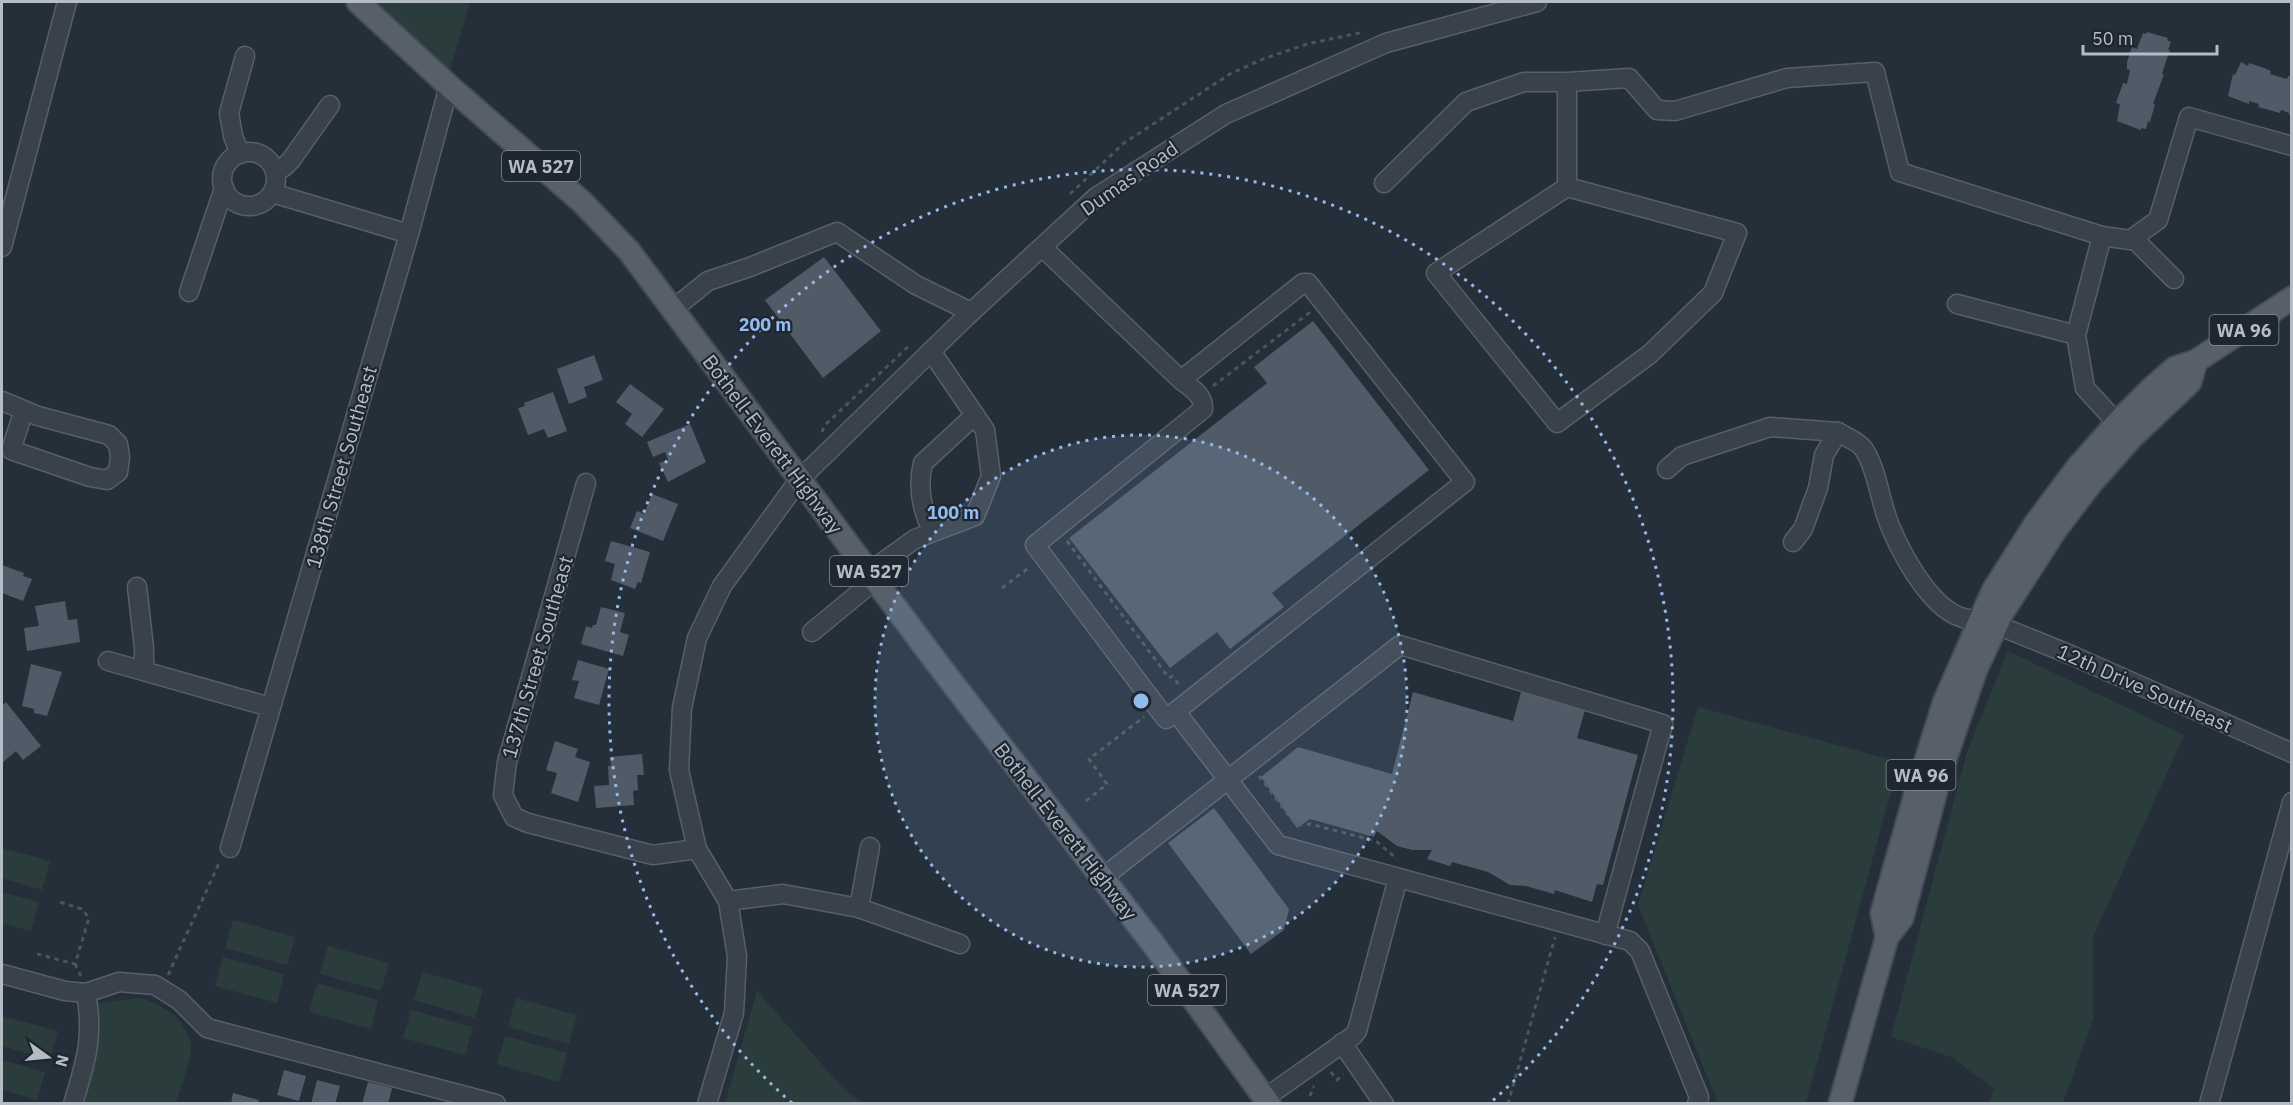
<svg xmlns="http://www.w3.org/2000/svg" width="2293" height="1105" font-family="'IBM Plex Sans',sans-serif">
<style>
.green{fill:#2a3d3c}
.building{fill:#515b67}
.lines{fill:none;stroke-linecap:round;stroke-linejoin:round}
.minor-casing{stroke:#575f68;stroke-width:21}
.major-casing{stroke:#424a53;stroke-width:26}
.path{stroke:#475859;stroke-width:3;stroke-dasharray:4.5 4.5;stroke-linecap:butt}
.minor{stroke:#39414a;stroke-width:18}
.major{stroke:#57606a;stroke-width:22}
.ring{fill:none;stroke:#93baec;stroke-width:3;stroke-dasharray:3 6}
.labels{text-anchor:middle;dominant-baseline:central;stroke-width:4.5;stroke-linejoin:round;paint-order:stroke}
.shield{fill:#1e262f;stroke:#878f98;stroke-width:1.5}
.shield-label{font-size:18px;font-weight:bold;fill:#b4bcc5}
.street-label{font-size:20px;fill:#b4bcc5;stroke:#1e262f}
.centre{fill:#93baec;stroke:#1e262f;stroke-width:3}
.ring-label{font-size:18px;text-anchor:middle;font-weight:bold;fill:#93baec;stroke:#1e262f;stroke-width:4.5;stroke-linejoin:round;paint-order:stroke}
</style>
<rect width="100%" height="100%" fill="#252f39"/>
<g class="green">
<path d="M367,2H470L448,76Z"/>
<path d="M2008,651L2184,735L2093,937V1019L2063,1103H1989L1994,1089L1951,1057L1891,1037L1967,752Z"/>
<path d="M1698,707L1899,762L1806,1103H1718L1638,905Z"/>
<path d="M2,848L50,861L42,890L2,878Z"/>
<path d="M2,892L39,902L31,931L2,923Z"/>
<path d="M233,920L295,937L287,965L225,948Z"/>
<path d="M328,946L389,963L381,991L320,974Z"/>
<path d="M223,957L284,974L277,1003L215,986Z"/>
<path d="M422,972L483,989L475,1018L414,1000Z"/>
<path d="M317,983L378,1000L371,1029L309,1012Z"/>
<path d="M757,991L840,1085L862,1103H725Z"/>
<path d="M138,998C161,1002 187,1020 191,1045C193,1054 179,1092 176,1103L84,1104L99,1035L96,1004Z"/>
<path d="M516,998L577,1015L569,1044L508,1027Z"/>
<path d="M411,1010L473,1027L465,1055L403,1038Z"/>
<path d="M2,1016L58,1031L50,1060L2,1046Z"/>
<path d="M505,1036L567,1053L559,1082L497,1064Z"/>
<path d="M2,1060L45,1072L37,1100L2,1090Z"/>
</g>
<g class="building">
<path d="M2147,32L2168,38L2167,40L2171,42L2168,50H2170L2164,67L2162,74H2164L2153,104H2155L2150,122L2148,121L2146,129L2141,128V130L2117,121L2120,104L2116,103L2123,83L2127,84L2130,70L2127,69V62L2132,47L2137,49L2143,33L2146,34Z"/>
<path d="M2241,62L2248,66L2249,63L2264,68L2271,71L2270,74L2287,79L2288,76L2292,77V116L2289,115V113L2281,110L2280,113L2258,107L2259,104L2249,101V104L2228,96L2233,74L2235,75Z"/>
<path d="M824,257L881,331L823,378L765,300Z"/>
<path d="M1313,321L1429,470L1272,593L1284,607L1230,649L1217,632L1170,668L1069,538L1267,383L1254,367Z"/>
<path d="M594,355L603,380L584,387L587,397L569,404L557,369Z"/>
<path d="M630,384L664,409L642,437L625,424L632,414L616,402Z"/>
<path d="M553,392L567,431L548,438L544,429L528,435L518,408L525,406L524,403Z"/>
<path d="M690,424L706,462L668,482L659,463L668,460L665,452L653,457L647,442Z"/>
<path d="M652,494L678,504L663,541L630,528L637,511L644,514Z"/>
<path d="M611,541L650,552L641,583L638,582L635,589L611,580L615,564L605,561Z"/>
<path d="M2,565L24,573L23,576L32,579L23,601L2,593Z"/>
<path d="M65,601L68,620L77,619L80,642L27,651L24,628L39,626L35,606Z"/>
<path d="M601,607L625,613L620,632L629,635L623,656L581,644L586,626L592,628L593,625H596Z"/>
<path d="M578,660L609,669L599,705L574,698L579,681L572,680Z"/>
<path d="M31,664L62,672L47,716L34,713V709L22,706Z"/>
<path d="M1413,692L1513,721L1521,692L1585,710L1577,738L1638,755L1603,885L1597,884L1592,902L1555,890L1554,894L1526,886L1510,885L1488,872L1452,862L1450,866L1427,859L1432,850H1412L1397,846L1377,831L1374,837L1310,819L1297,828L1261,777L1298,747L1392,774Z"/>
<path d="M6,702L41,746L23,760L16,751L2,763V706Z"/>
<path d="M555,741L578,749L575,757L590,762L578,802L551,793L557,773L546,770Z"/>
<path d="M642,754L644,775H637L638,790L633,791L634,805L596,808L594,786L609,785L608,766H611L610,757Z"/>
<path d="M1214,808L1289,909L1284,930L1251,954L1168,843Z"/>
<path d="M284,1070L306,1076L299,1101L277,1095Z"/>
<path d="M317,1080L340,1086L335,1104H311Z"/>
<path d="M368,1082L392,1088L388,1104H362Z"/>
<path d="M233,1093L259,1100L258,1104H231Z"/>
</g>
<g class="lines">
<g class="minor-casing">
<g id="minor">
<path d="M1567,82V187L1737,233L1713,293L1650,354L1557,423L1436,273L1567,187"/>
<circle cx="249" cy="179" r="27"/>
<path d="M240,154L233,136L229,113L245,56"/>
<path d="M275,172L284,167L291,160L330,105"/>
<path d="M1384,183L1466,102L1524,82H1567L1629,78L1657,110L1675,111L1787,78L1875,72L1900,172L2102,236L2130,240L2158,220L2189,117L2292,146"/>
<path d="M272,193L409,234"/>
<path d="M2102,236L2076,335L2085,388L2117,423"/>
<path d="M2133,238L2174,279"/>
<path d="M2,247L67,2"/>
<path d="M1042,247L1181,380C1191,388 1204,395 1203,409L1197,414L1035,545L1166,719L1465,482L1308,283H1303L1181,380"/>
<path d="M189,292L224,188"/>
<path d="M1957,304L2076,335"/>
<path d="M672,310L708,281L750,267L837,232L916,285L971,312"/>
<path d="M2,401L38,416L109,435L118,444L120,457L118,472L107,480L90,477L11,450L24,410"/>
<path d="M1667,469L1682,456L1770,427L1838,432"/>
<path d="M586,483L507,762L503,795L514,817L528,823L653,855L697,849"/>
<path d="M932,531C922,510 917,487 923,463L975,415"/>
<path d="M1793,542L1803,529L1818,488L1824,455L1838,432C1846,437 1861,443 1865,451C1878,473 1880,502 1890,526C1903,557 1940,629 1981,618"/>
<path d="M869,572L915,539L975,516L991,476L985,430L931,351"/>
<path d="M137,587L144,648V671"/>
<path d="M1997,625L2071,655L2292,753"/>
<path d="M812,632L875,580"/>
<path d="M108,661L270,707"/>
<path d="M1176,712L1278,845L1630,941L1640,951L1699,1097L1697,1104"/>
<path d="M230,848L409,234L449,86"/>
<path d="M1101,879L1400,645L1663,724L1605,935"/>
<path d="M728,901L783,894L859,908L960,944"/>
<path d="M859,908L870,847"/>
<path d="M2,974L65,991L86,993L119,982L155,985L179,1000L207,1028L496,1104"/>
<path d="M1342,1043L1384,1104"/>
<path d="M1265,1098L1353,1036L1357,1031L1398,878"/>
<path d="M73,1104C86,1061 94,1037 86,993"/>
<path d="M707,1104L734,1013L737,956L728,901L697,849L679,770L682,708L697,638L722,586L799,480L965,318L1096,197L1226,114L1386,43L1537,2"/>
<path d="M2209,1104L2292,802"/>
</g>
</g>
<g class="major-casing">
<g id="major">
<path d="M358,2L449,86L582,202L629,251L937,663L1154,945L1269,1104"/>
<path d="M1887,937L1882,913L1915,796L1944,703L1993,591L2036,523L2077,468L2117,423L2152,388L2175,368L2196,361L2292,298"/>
<path d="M1840,1104L1887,937L1902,918L1942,768L1976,669L2002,613L2056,529L2092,482L2132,437L2190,382L2196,361"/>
</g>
</g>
<g class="path">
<path d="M1070,194L1124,143L1230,74L1263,59L1307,44L1364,32"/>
<path d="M1213,386L1309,313L1307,311"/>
<path d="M822,432L825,425L911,344"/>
<path d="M1067,541L1169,678L1172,676L1181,687"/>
<path d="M1002,588L1031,566"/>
<path d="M1259,776L1296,825L1310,824L1376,841L1397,859"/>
<path d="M1086,801L1107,784L1089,759L1144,717"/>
<path d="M37,954L75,964L89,918L82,909L60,902"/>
<path d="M75,964L81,976"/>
<path d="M168,975L220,861"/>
<path d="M1331,1072L1337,1080L1343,1074"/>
<path d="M1310,1096L1314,1086"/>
<path d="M1508,1104L1555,937"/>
</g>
<use href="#minor" class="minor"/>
<use href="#major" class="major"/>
</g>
<circle cx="1141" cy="701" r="266" fill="#93baec" fill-opacity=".12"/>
<g class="ring">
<circle cx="1141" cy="701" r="266"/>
<path d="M792 1103A532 532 0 1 1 1490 1103"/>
</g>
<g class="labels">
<g class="shield">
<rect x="502" y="151" width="78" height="30" rx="4.5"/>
<rect x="2209.5" y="315" width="69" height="30" rx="4.5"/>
<rect x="830" y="556" width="78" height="30" rx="4.5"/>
<rect x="1886.5" y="760" width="69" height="30" rx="4.5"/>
<rect x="1148" y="975" width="78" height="30" rx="4.5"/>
</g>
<g class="shield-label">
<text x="541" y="166">WA 527</text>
<text x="2244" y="330">WA 96</text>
<text x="869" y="571">WA 527</text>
<text x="1921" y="775">WA 96</text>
<text x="1187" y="990">WA 527</text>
</g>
<g class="street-label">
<text transform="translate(1129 178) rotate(-35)">Dumas Road</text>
<text transform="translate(773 444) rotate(53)">Bothell-Everett Highway</text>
<text transform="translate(341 467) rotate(-74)">138th Street Southeast</text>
<text transform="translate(537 657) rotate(-74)">137th Street Southeast</text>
<text transform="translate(2145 688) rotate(24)">12th Drive Southeast</text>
<text transform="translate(1066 831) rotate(52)">Bothell-Everett Highway</text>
</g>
</g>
<circle cx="1141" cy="701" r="9" class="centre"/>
<g class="ring-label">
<text x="765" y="331">200 m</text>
<text x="953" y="519">100 m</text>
</g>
<rect width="2293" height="1105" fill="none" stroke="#b4bcc5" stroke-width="6"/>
<g transform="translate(48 1057) rotate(105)" stroke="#1e262f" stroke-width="4.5" paint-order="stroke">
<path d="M0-4.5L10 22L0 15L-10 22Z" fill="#b4bcc5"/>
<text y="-9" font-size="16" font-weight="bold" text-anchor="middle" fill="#b4bcc5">N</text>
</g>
<path d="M2083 45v9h134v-9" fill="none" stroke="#b4bcc5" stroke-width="3"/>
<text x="2092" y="45" font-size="18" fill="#b4bcc5" stroke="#1e262f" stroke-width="4.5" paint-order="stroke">50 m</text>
</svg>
